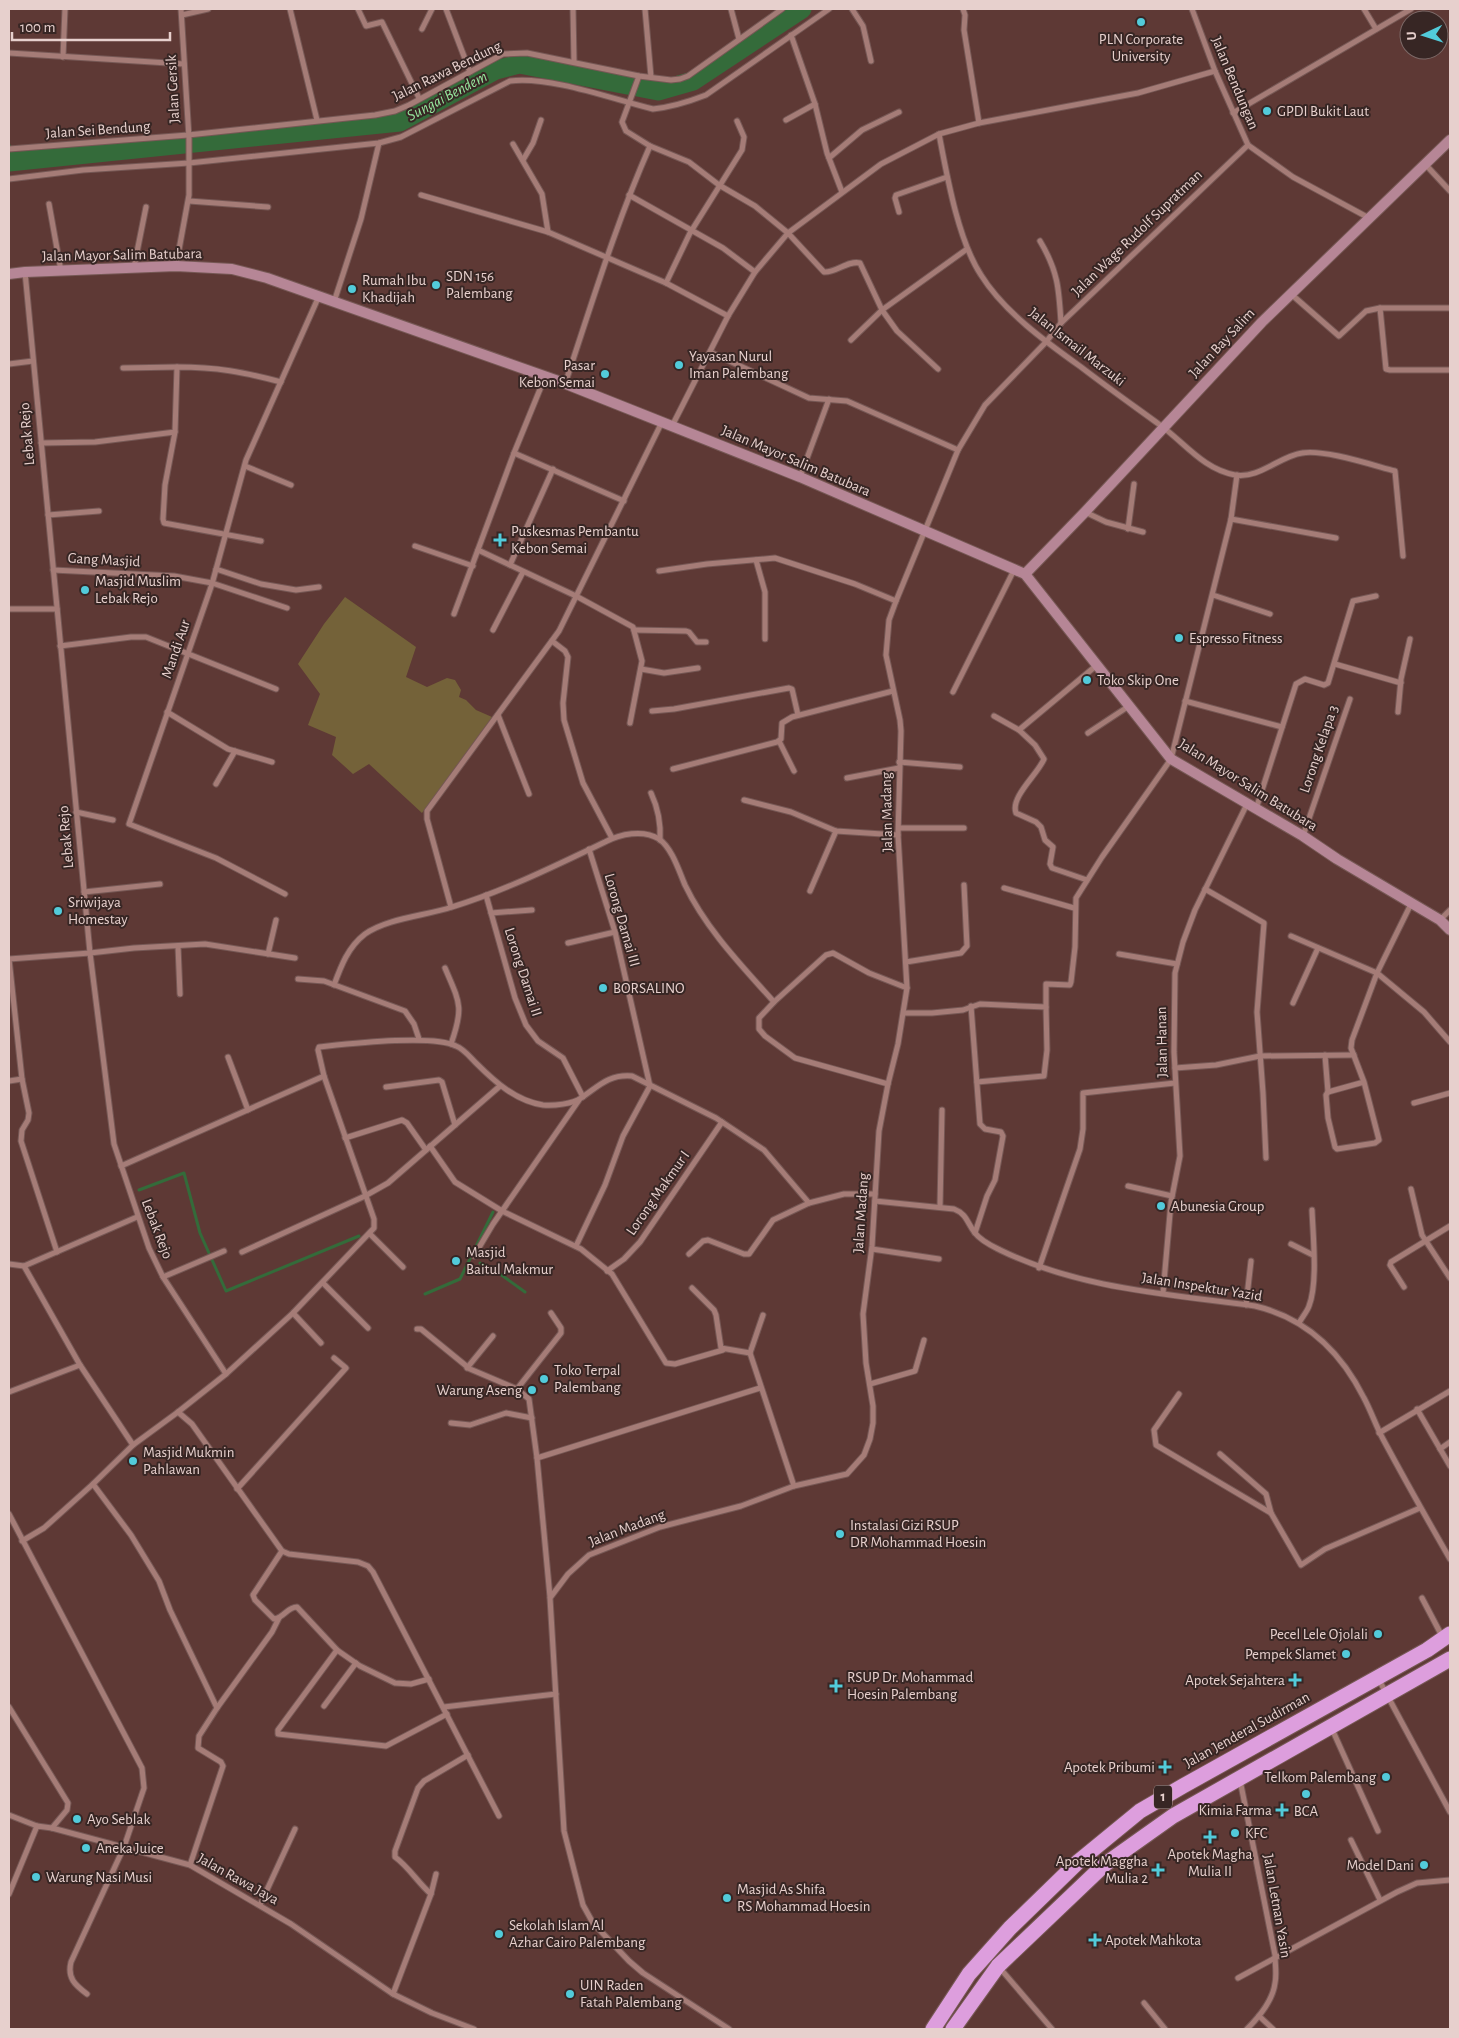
<svg xmlns="http://www.w3.org/2000/svg" width="1459" height="2038" font-family="'Alegreya Sans',sans-serif">
<style>
.green{fill:#746239}
.lines{fill:none;stroke-linecap:round;stroke-linejoin:round}
.stream{stroke:#346b3a;stroke-width:3}
.river{stroke:#346b3a;stroke-width:19}
.street-casing{stroke:#765855;stroke-width:7}
.secondary-casing{stroke:#765855;stroke-width:12}
.highway-casing{stroke:#765855;stroke-width:17}
.street{stroke:#a57c77;stroke-width:5}
.secondary{stroke:#b68696;stroke-width:10}
.highway{stroke:#dd9edd;stroke-width:15}
.poi-dot{fill:#52cbda;stroke:#372624;stroke-width:2}
.labels{text-anchor:middle;dominant-baseline:central;stroke-width:4;stroke-linejoin:round;paint-order:stroke}
.shield{fill:#372624;stroke:#b29d9a;stroke-width:1}
.shield-label{font-size:14px;font-weight:bold;fill:#e7d0cd}
.poi-label{font-size:15px;fill:#e7d0cd;stroke:#372624;text-anchor:start}
.street-label{font-size:15px;fill:#e7d0cd;stroke:#372624}
.water-label{font-size:16px;font-style:italic;fill:#95e59c;stroke:#372624}
</style>
<rect width="100%" height="100%" fill="#5e3935"/>
<path class="green" d="M345,597L416,647L406,677L427,687L447,678L455,680L461,690L459,697L466,700L476,710L492,717L422,813L369,764L353,774L332,755L336,737L308,725L320,694L298,664L324,624Z"/>
<g class="lines">
<g class="stream">
<path d="M9,145L16,161"/>
<path d="M139,1190L184,1173L200,1233L226,1291L359,1236"/>
<path d="M480,1263L500,1274L525,1292"/>
<path d="M425,1294L460,1279L493,1212"/>
</g>
<path class="river" d="M9,162L400,122L496,70L519,64L658,91L693,81L802,9"/>
<g class="street-casing">
<g id="street">
<path d="M290,9L317,120"/>
<path d="M358,9L366,26L382,22L419,98"/>
<path d="M446,9L470,72"/>
<path d="M573,9L574,62"/>
<path d="M645,9L651,77"/>
<path d="M731,9L739,39"/>
<path d="M852,9L863,26L871,61"/>
<path d="M963,9L965,15L964,30L979,123"/>
<path d="M1192,9L1215,71L1248,145L1293,177L1369,218"/>
<path d="M1364,9L1376,29"/>
<path d="M182,15L208,9"/>
<path d="M422,29L432,9"/>
<path d="M791,35L815,104L827,153L842,192"/>
<path d="M9,53L184,64"/>
<path d="M63,57L65,9"/>
<path d="M639,76L622,122L626,131L650,146L689,162L719,185L755,206L788,233L824,272C836,273 848,260 860,263L882,310L897,331L938,369"/>
<path d="M1233,113L1411,9"/>
<path d="M786,120L815,104"/>
<path d="M939,134C947,176 958,240 981,275C1004,312 1046,342 1081,367C1107,387 1134,406 1160,425C1185,443 1203,469 1235,475C1259,479 1280,456 1302,453C1324,449 1372,465 1395,471L1403,556"/>
<path d="M513,144L542,194L548,232"/>
<path d="M9,149L188,135L375,115L395,111L409,105L503,54L527,53L639,76L671,80L680,79L688,76L782,9"/>
<path d="M829,158L862,130L899,112"/>
<path d="M523,160L533,143L541,120"/>
<path d="M1425,164L1450,191"/>
<path d="M9,179L83,170L189,163L379,143L401,137L510,81C551,76 612,99 653,109C672,107 688,102 706,95L829,9"/>
<path d="M421,195L548,232L666,283L728,316"/>
<path d="M629,195L723,248L755,272"/>
<path d="M189,201L268,207"/>
<path d="M49,204L61,271"/>
<path d="M899,212L895,198L896,195L947,177"/>
<path d="M1040,241C1058,271 1059,289 1061,323"/>
<path d="M176,266L189,195V138L181,9"/>
<path d="M134,267L146,207"/>
<path d="M25,272L90,953L114,1144L149,1248L163,1277L226,1374"/>
<path d="M666,283L690,233L742,150L744,137L737,121"/>
<path d="M1291,294L1339,336L1366,311L1380,308"/>
<path d="M334,302L361,219L379,143"/>
<path d="M1450,308H1380L1386,369L1390,370H1450"/>
<path d="M851,340L882,310L967,249"/>
<path d="M710,352L809,398L847,401L958,450"/>
<path d="M9,364L33,361"/>
<path d="M123,368L177,367"/>
<path d="M565,384C592,303 616,223 650,146"/>
<path d="M672,426L728,316L755,272L788,233L881,164L939,134L979,123L1138,93L1215,71"/>
<path d="M175,432L165,485L163,519L164,523L261,541"/>
<path d="M41,443L95,442L175,432L177,367C217,367 243,372 281,382"/>
<path d="M514,453L624,501"/>
<path d="M245,466L291,485"/>
<path d="M800,477L829,399"/>
<path d="M1085,512L1106,522L1143,532"/>
<path d="M48,515L99,511"/>
<path d="M1231,519L1336,538"/>
<path d="M1128,529L1134,484"/>
<path d="M415,546L473,566"/>
<path d="M478,550L576,596L633,627L642,661L630,723"/>
<path d="M756,560L765,592V639"/>
<path d="M510,565L553,469"/>
<path d="M216,569L261,584L296,590L319,587"/>
<path d="M53,570L174,576L212,583L287,608"/>
<path d="M659,571L707,564L775,558L855,584L896,601"/>
<path d="M1213,595L1270,614"/>
<path d="M9,609H57"/>
<path d="M454,614L514,453L545,377"/>
<path d="M493,630L523,572"/>
<path d="M634,630L686,631L689,632L697,642H706"/>
<path d="M552,641L565,651L568,657L563,703L564,720L583,783L612,838"/>
<path d="M60,646L131,637H146L276,689"/>
<path d="M1335,664L1401,683"/>
<path d="M641,669L664,673L698,668"/>
<path d="M953,692L1014,570"/>
<path d="M1185,701L1282,727"/>
<path d="M652,711L674,709L789,688L792,689L798,715"/>
<path d="M167,712L228,749L272,762"/>
<path d="M1398,712L1401,679L1410,639"/>
<path d="M498,715L529,794"/>
<path d="M994,716L1019,730L1097,665"/>
<path d="M1019,730L1035,745L1044,759C1038,774 1010,797 1016,813L1036,822L1041,827L1045,840L1053,847L1050,864L1052,868L1087,880"/>
<path d="M1088,733L1129,706"/>
<path d="M779,741L794,771"/>
<path d="M899,762L960,767"/>
<path d="M673,769L777,742L781,739L782,723L792,717L893,691"/>
<path d="M847,778L899,768"/>
<path d="M216,784L235,751"/>
<path d="M651,793C658,808 661,823 660,840"/>
<path d="M744,800L791,812L836,831L898,835"/>
<path d="M1256,809L1296,684L1305,679L1324,685L1328,683L1353,601L1376,596"/>
<path d="M76,812L113,820"/>
<path d="M899,828H964"/>
<path d="M1303,836L1350,699"/>
<path d="M1004,888L1074,908"/>
<path d="M1205,889L1264,923L1257,1012L1263,1093L1266,1158"/>
<path d="M810,891L836,831"/>
<path d="M84,892L160,884"/>
<path d="M285,894L216,858L129,824L212,584L246,460L319,296"/>
<path d="M486,895L515,998L526,1025L538,1041L563,1058L583,1097"/>
<path d="M451,907L427,819V811L559,631L662,422"/>
<path d="M491,913L532,910"/>
<path d="M1440,920L1450,910"/>
<path d="M1291,936L1377,973L1424,1012L1450,1042"/>
<path d="M568,943L615,932"/>
<path d="M178,946L180,994"/>
<path d="M268,954L276,920"/>
<path d="M1119,954L1177,964"/>
<path d="M9,959L22,1079L29,1113L28,1120L22,1130L21,1141L57,1252"/>
<path d="M9,959L90,953L134,948L205,944L295,958"/>
<path d="M906,962L961,953L967,946L964,885"/>
<path d="M445,968C460,1003 464,1007 451,1044"/>
<path d="M298,979L324,981L405,1011L414,1024L419,1039"/>
<path d="M334,985C341,966 348,947 365,934C388,918 425,916 452,907C504,891 555,866 605,842C620,834 643,829 659,839C672,848 679,871 685,885C706,929 742,966 774,1002L826,955L833,953L869,973L907,988"/>
<path d="M774,1002L759,1018V1029L765,1036L795,1058L888,1084"/>
<path d="M1293,1003L1318,948"/>
<path d="M971,1006L980,1124L985,1129L1001,1132L1003,1136L995,1180L987,1196L975,1233"/>
<path d="M1046,1007V984L1070,985L1071,982L1075,947L1076,898L1102,857L1171,759L1231,519L1237,475"/>
<path d="M904,1013H932L963,1010L980,1004L1046,1007L1047,1050L1044,1076L977,1082"/>
<path d="M1325,1055L1328,1092"/>
<path d="M228,1057L248,1110"/>
<path d="M1175,1068L1216,1065L1260,1056L1354,1055"/>
<path d="M9,1081L22,1079"/>
<path d="M1364,1082L1328,1092L1326,1095L1328,1118L1335,1147L1337,1149L1375,1143L1379,1140L1364,1082L1351,1048L1352,1040L1377,973L1411,904"/>
<path d="M386,1087L439,1080L442,1082L455,1125"/>
<path d="M1414,1103L1450,1093"/>
<path d="M345,1138L402,1120L407,1123L426,1150"/>
<path d="M430,1146L455,1182L502,1211L581,1249L612,1274L666,1363L675,1364L723,1350"/>
<path d="M121,1166L324,1076"/>
<path d="M1128,1186L1172,1196"/>
<path d="M1411,1189L1422,1235L1450,1278"/>
<path d="M875,1201L954,1209C967,1214 967,1223 975,1233C981,1241 992,1246 1000,1250C1080,1289 1168,1294 1255,1306C1306,1318 1341,1352 1364,1398C1371,1411 1376,1426 1383,1439C1405,1480 1427,1519 1450,1559"/>
<path d="M940,1206L942,1110"/>
<path d="M370,1234L403,1267"/>
<path d="M1291,1244L1313,1255"/>
<path d="M576,1246L605,1185L623,1136L650,1086L615,932L589,849"/>
<path d="M872,1249L939,1259"/>
<path d="M242,1252L365,1196L388,1183L500,1086"/>
<path d="M689,1254L703,1241L708,1240L744,1254H749L773,1220L809,1203"/>
<path d="M474,1256L493,1224L579,1100"/>
<path d="M9,1264L24,1266L137,1217"/>
<path d="M24,1266L80,1365L133,1445"/>
<path d="M1039,1268L1080,1149L1083,1129V1093L1175,1083"/>
<path d="M607,1271L624,1259L640,1242L722,1122"/>
<path d="M163,1277L224,1251"/>
<path d="M323,1283L368,1328"/>
<path d="M1404,1287L1390,1265L1391,1262L1450,1226"/>
<path d="M692,1288L714,1310L716,1315L721,1348L750,1353"/>
<path d="M1163,1293L1171,1202L1180,1156L1174,1052L1175,973L1183,942L1195,910L1247,804"/>
<path d="M1246,1305L1251,1261"/>
<path d="M293,1313L321,1343"/>
<path d="M763,1315L750,1353L794,1486"/>
<path d="M1299,1323C1302,1317 1307,1312 1309,1306C1318,1283 1313,1236 1312,1210"/>
<path d="M417,1329H421L470,1369L517,1389L529,1399L537,1458L550,1597"/>
<path d="M467,1368L493,1336"/>
<path d="M870,1384L915,1371L924,1340"/>
<path d="M517,1389L561,1333V1328L551,1313"/>
<path d="M9,1392L80,1365"/>
<path d="M1179,1394L1154,1430L1156,1445L1271,1513L1301,1565L1325,1549L1420,1508"/>
<path d="M1417,1409L1450,1466"/>
<path d="M178,1412L192,1424L282,1551L289,1554L358,1562L368,1566L373,1572L499,1816"/>
<path d="M451,1423L470,1425L506,1413L532,1418"/>
<path d="M1379,1433L1450,1391"/>
<path d="M1440,1449L1450,1442"/>
<path d="M1220,1454L1266,1494L1271,1513"/>
<path d="M537,1458L760,1388"/>
<path d="M93,1484L131,1535L159,1581L170,1610L217,1708L199,1736L198,1748L221,1762L223,1766L190,1865"/>
<path d="M237,1489L346,1368L334,1358"/>
<path d="M9,1514L142,1768L144,1788L124,1847L71,1962C67,1978 75,1985 87,1994"/>
<path d="M22,1541L44,1528L93,1484L133,1445L178,1412L226,1374L293,1313L374,1228V1219L324,1076L318,1050L319,1047C348,1044 432,1034 456,1046C464,1049 470,1057 476,1063C495,1082 516,1101 543,1105C553,1106 573,1104 581,1098C598,1087 608,1074 632,1076L716,1118L764,1150L809,1203L844,1194H875"/>
<path d="M282,1551L253,1595L255,1600L274,1619C284,1618 287,1607 297,1607L337,1650L360,1666L395,1683L411,1684L429,1679"/>
<path d="M1422,1598L1443,1638"/>
<path d="M337,1650L278,1730V1734L386,1746L447,1714"/>
<path d="M1379,1680L1450,1812"/>
<path d="M324,1706L356,1663"/>
<path d="M9,1707L68,1803L67,1810L52,1828"/>
<path d="M444,1707L556,1694"/>
<path d="M217,1708L272,1632L279,1618"/>
<path d="M1332,1729L1378,1831"/>
<path d="M1240,1780L1275,1955C1275,1964 1277,1974 1275,1983C1273,2000 1259,2017 1247,2029"/>
<path d="M9,1815L37,1826"/>
<path d="M1351,1840L1380,1900"/>
<path d="M9,1894L37,1826L52,1828L190,1865L291,1924L393,1994L432,2013L474,2029"/>
<path d="M431,1894C418,1883 409,1867 395,1857V1851L418,1788L424,1781L468,1755"/>
<path d="M260,1905L295,1829"/>
<path d="M999,1967L1052,2029"/>
<path d="M1238,1978L1397,1892L1417,1883L1450,1880"/>
<path d="M393,1994L431,1894L436,1874"/>
<path d="M1144,2003L1165,2029"/>
<path d="M1259,2016L1273,2029"/>
<path d="M729,2029L643,1973L629,1961L593,1923L583,1905L564,1831L550,1598L568,1574L589,1555L660,1527L741,1506L794,1486L847,1474L864,1455L870,1439L873,1423V1406L866,1363L863,1314L872,1246L879,1131L888,1084L898,1044L907,988L898,835L901,731L900,720L886,655L889,620L896,601L958,450L985,405L1046,342L1061,323L1248,145"/>
</g>
</g>
<g class="secondary-casing">
<g id="secondary">
<path d="M9,274L25,272L176,266L232,269L267,278L561,382L800,477L1025,574L1171,759L1303,836L1337,859L1440,920L1450,930"/>
<path d="M1025,574L1085,512L1262,322L1450,140"/>
</g>
</g>
<g class="highway-casing">
<g id="highway">
<path d="M933,2029L969,1974L1010,1928L1079,1861L1140,1811L1183,1786L1427,1650L1450,1634"/>
<path d="M953,2029L998,1966L1104,1865L1173,1816L1450,1659"/>
</g>
</g>
<use href="#street" class="street"/>
<use href="#secondary" class="secondary"/>
<use href="#highway" class="highway"/>
</g>
<g class="poi-dot">
<circle cx="1141" cy="22" r="5"/>
<circle cx="1267" cy="111" r="5"/>
<circle cx="436" cy="285" r="5"/>
<circle cx="352" cy="289" r="5"/>
<circle cx="679" cy="365" r="5"/>
<circle cx="605" cy="374" r="5"/>
<path d="M497.5 532.5h5v5h5v5h-5v5h-5v-5h-5v-5h5z"/>
<circle cx="85" cy="590" r="5"/>
<circle cx="1179" cy="638" r="5"/>
<circle cx="1087" cy="680" r="5"/>
<circle cx="58" cy="911" r="5"/>
<circle cx="603" cy="988" r="5"/>
<circle cx="1161" cy="1206" r="5"/>
<circle cx="456" cy="1261" r="5"/>
<circle cx="544" cy="1379" r="5"/>
<circle cx="532" cy="1390" r="5"/>
<circle cx="133" cy="1461" r="5"/>
<circle cx="840" cy="1534" r="5"/>
<circle cx="1378" cy="1634" r="5"/>
<circle cx="1346" cy="1654" r="5"/>
<path d="M1292.5 1672.5h5v5h5v5h-5v5h-5v-5h-5v-5h5z"/>
<path d="M833.5 1678.5h5v5h5v5h-5v5h-5v-5h-5v-5h5z"/>
<path d="M1162.5 1759.5h5v5h5v5h-5v5h-5v-5h-5v-5h5z"/>
<circle cx="1386" cy="1777" r="5"/>
<circle cx="1306" cy="1794" r="5"/>
<path d="M1279.5 1802.5h5v5h5v5h-5v5h-5v-5h-5v-5h5z"/>
<circle cx="77" cy="1819" r="5"/>
<circle cx="1235" cy="1833" r="5"/>
<path d="M1207.5 1829.5h5v5h5v5h-5v5h-5v-5h-5v-5h5z"/>
<circle cx="86" cy="1848" r="5"/>
<circle cx="1424" cy="1865" r="5"/>
<path d="M1155.5 1862.5h5v5h5v5h-5v5h-5v-5h-5v-5h5z"/>
<circle cx="36" cy="1877" r="5"/>
<circle cx="727" cy="1898" r="5"/>
<circle cx="499" cy="1934" r="5"/>
<path d="M1092.5 1932.5h5v5h5v5h-5v5h-5v-5h-5v-5h5z"/>
<circle cx="570" cy="1994" r="5"/>
</g>
<g class="labels">
<rect class="shield" x="1154" y="1785.5" width="18" height="23" rx="4"/>
<g class="shield-label">
<text x="1163" y="1797">1</text>
</g>
<g class="poi-label">
<text x="1141" y="39" text-anchor="middle">PLN Corporate<tspan x="1141" dy="17">University</tspan></text>
<text x="1277" y="111">GPDI Bukit Laut</text>
<text x="446" y="276">SDN 156<tspan x="446" dy="17">Palembang</tspan></text>
<text x="362" y="280">Rumah Ibu<tspan x="362" dy="17">Khadijah</tspan></text>
<text x="689" y="356">Yayasan Nurul<tspan x="689" dy="17">Iman Palembang</tspan></text>
<text x="595" y="365" text-anchor="end">Pasar<tspan x="595" dy="17">Kebon Semai</tspan></text>
<text x="511" y="531">Puskesmas Pembantu<tspan x="511" dy="17">Kebon Semai</tspan></text>
<text x="95" y="581">Masjid Muslim<tspan x="95" dy="17">Lebak Rejo</tspan></text>
<text x="1189" y="638">Espresso Fitness</text>
<text x="1097" y="680">Toko Skip One</text>
<text x="68" y="902">Sriwijaya<tspan x="68" dy="17">Homestay</tspan></text>
<text x="613" y="988">BORSALINO</text>
<text x="1171" y="1206">Abunesia Group</text>
<text x="466" y="1252">Masjid<tspan x="466" dy="17">Baitul Makmur</tspan></text>
<text x="554" y="1370">Toko Terpal<tspan x="554" dy="17">Palembang</tspan></text>
<text x="522" y="1390" text-anchor="end">Warung Aseng</text>
<text x="143" y="1452">Masjid Mukmin<tspan x="143" dy="17">Pahlawan</tspan></text>
<text x="850" y="1525">Instalasi Gizi RSUP<tspan x="850" dy="17">DR Mohammad Hoesin</tspan></text>
<text x="1368" y="1634" text-anchor="end">Pecel Lele Ojolali</text>
<text x="1336" y="1654" text-anchor="end">Pempek Slamet</text>
<text x="847" y="1677">RSUP Dr. Mohammad<tspan x="847" dy="17">Hoesin Palembang</tspan></text>
<text x="1285" y="1680" text-anchor="end">Apotek Sejahtera</text>
<text x="1155" y="1767" text-anchor="end">Apotek Pribumi</text>
<text x="1376" y="1777" text-anchor="end">Telkom Palembang</text>
<text x="1272" y="1810" text-anchor="end">Kimia Farma</text>
<text x="1306" y="1811" text-anchor="middle">BCA</text>
<text x="87" y="1819">Ayo Seblak</text>
<text x="1245" y="1833">KFC</text>
<text x="96" y="1848">Aneka Juice</text>
<text x="1210" y="1854" text-anchor="middle">Apotek Magha<tspan x="1210" dy="17">Mulia II</tspan></text>
<text x="1148" y="1861" text-anchor="end">Apotek Maggha<tspan x="1148" dy="17">Mulia 2</tspan></text>
<text x="1414" y="1865" text-anchor="end">Model Dani</text>
<text x="46" y="1877">Warung Nasi Musi</text>
<text x="737" y="1889">Masjid As Shifa<tspan x="737" dy="17">RS Mohammad Hoesin</tspan></text>
<text x="509" y="1925">Sekolah Islam Al<tspan x="509" dy="17">Azhar Cairo Palembang</tspan></text>
<text x="1105" y="1940">Apotek Mahkota</text>
<text x="580" y="1985">UIN Raden<tspan x="580" dy="17">Fatah Palembang</tspan></text>
</g>
<g class="street-label">
<text transform="translate(447 71) rotate(-26)">Jalan Rawa Bendung</text>
<text transform="translate(1235 83) rotate(67)">Jalan Bendungan</text>
<text transform="translate(173 89) rotate(-93)">Jalan Gersik</text>
<text transform="translate(98 130) rotate(-4)">Jalan Sei Bendung</text>
<text transform="translate(1137 233) rotate(-44)">Jalan Wage Rudolf Supratman</text>
<text transform="translate(122 255) rotate(-1)">Jalan Mayor Salim Batubara</text>
<text transform="translate(1222 343) rotate(-47)">Jalan Bay Salim</text>
<text transform="translate(1077 347) rotate(38)">Jalan Ismail Marzuki</text>
<text transform="translate(27 434) rotate(-95)">Lebak Rejo</text>
<text transform="translate(796 461) rotate(23)">Jalan Mayor Salim Batubara</text>
<text transform="translate(104 560) rotate(3)">Gang Masjid</text>
<text transform="translate(176 649) rotate(-71)">Mandi Aur</text>
<text transform="translate(1319 749) rotate(-71)">Lorong Kelapa 3</text>
<text transform="translate(1248 785) rotate(32)">Jalan Mayor Salim Batubara</text>
<text transform="translate(887 812) rotate(-91)">Jalan Madang</text>
<text transform="translate(66 837) rotate(-95)">Lebak Rejo</text>
<text transform="translate(622 920) rotate(74)">Lorong Damai III</text>
<text transform="translate(523 972) rotate(72)">Lorong Damai II</text>
<text transform="translate(1162 1042) rotate(-91)">Jalan Hanan</text>
<text transform="translate(658 1193) rotate(-55)">Lorong Makmur I</text>
<text transform="translate(861 1213) rotate(-86)">Jalan Madang</text>
<text transform="translate(157 1229) rotate(69)">Lebak Rejo</text>
<text transform="translate(1202 1287) rotate(9)">Jalan Inspektur Yazid</text>
<text transform="translate(627 1528) rotate(-21)">Jalan Madang</text>
<text transform="translate(1247 1730) rotate(-29)">Jalan Jenderal Sudirman</text>
<text transform="translate(238 1879) rotate(29)">Jalan Rawa Jaya</text>
<text transform="translate(1277 1906) rotate(80)">Jalan Letnan Yasin</text>
</g>
<g class="water-label">
<text transform="translate(447 96) rotate(-28)">Sungai Bendem</text>
</g>
</g>
<rect width="1459" height="2038" fill="none" stroke="#e7d0cd" stroke-width="20"/>
<g transform="translate(1424 35) rotate(266)"><circle r="24" fill="#372624" stroke="#7d6a68"/>
<path d="M0-4L9 19L0 12L-9 19Z" fill="#52cbda"/>
<text y="-8" font-size="14" font-weight="bold" text-anchor="middle" fill="#e7d0cd">U</text>
</g>
<path d="M12 32v8h158v-8" fill="none" stroke="#e7d0cd" stroke-width="2.5"/>
<text x="20" y="32" font-size="15" fill="#e7d0cd" stroke="#372624" stroke-width="4" paint-order="stroke">100 m</text>
</svg>
